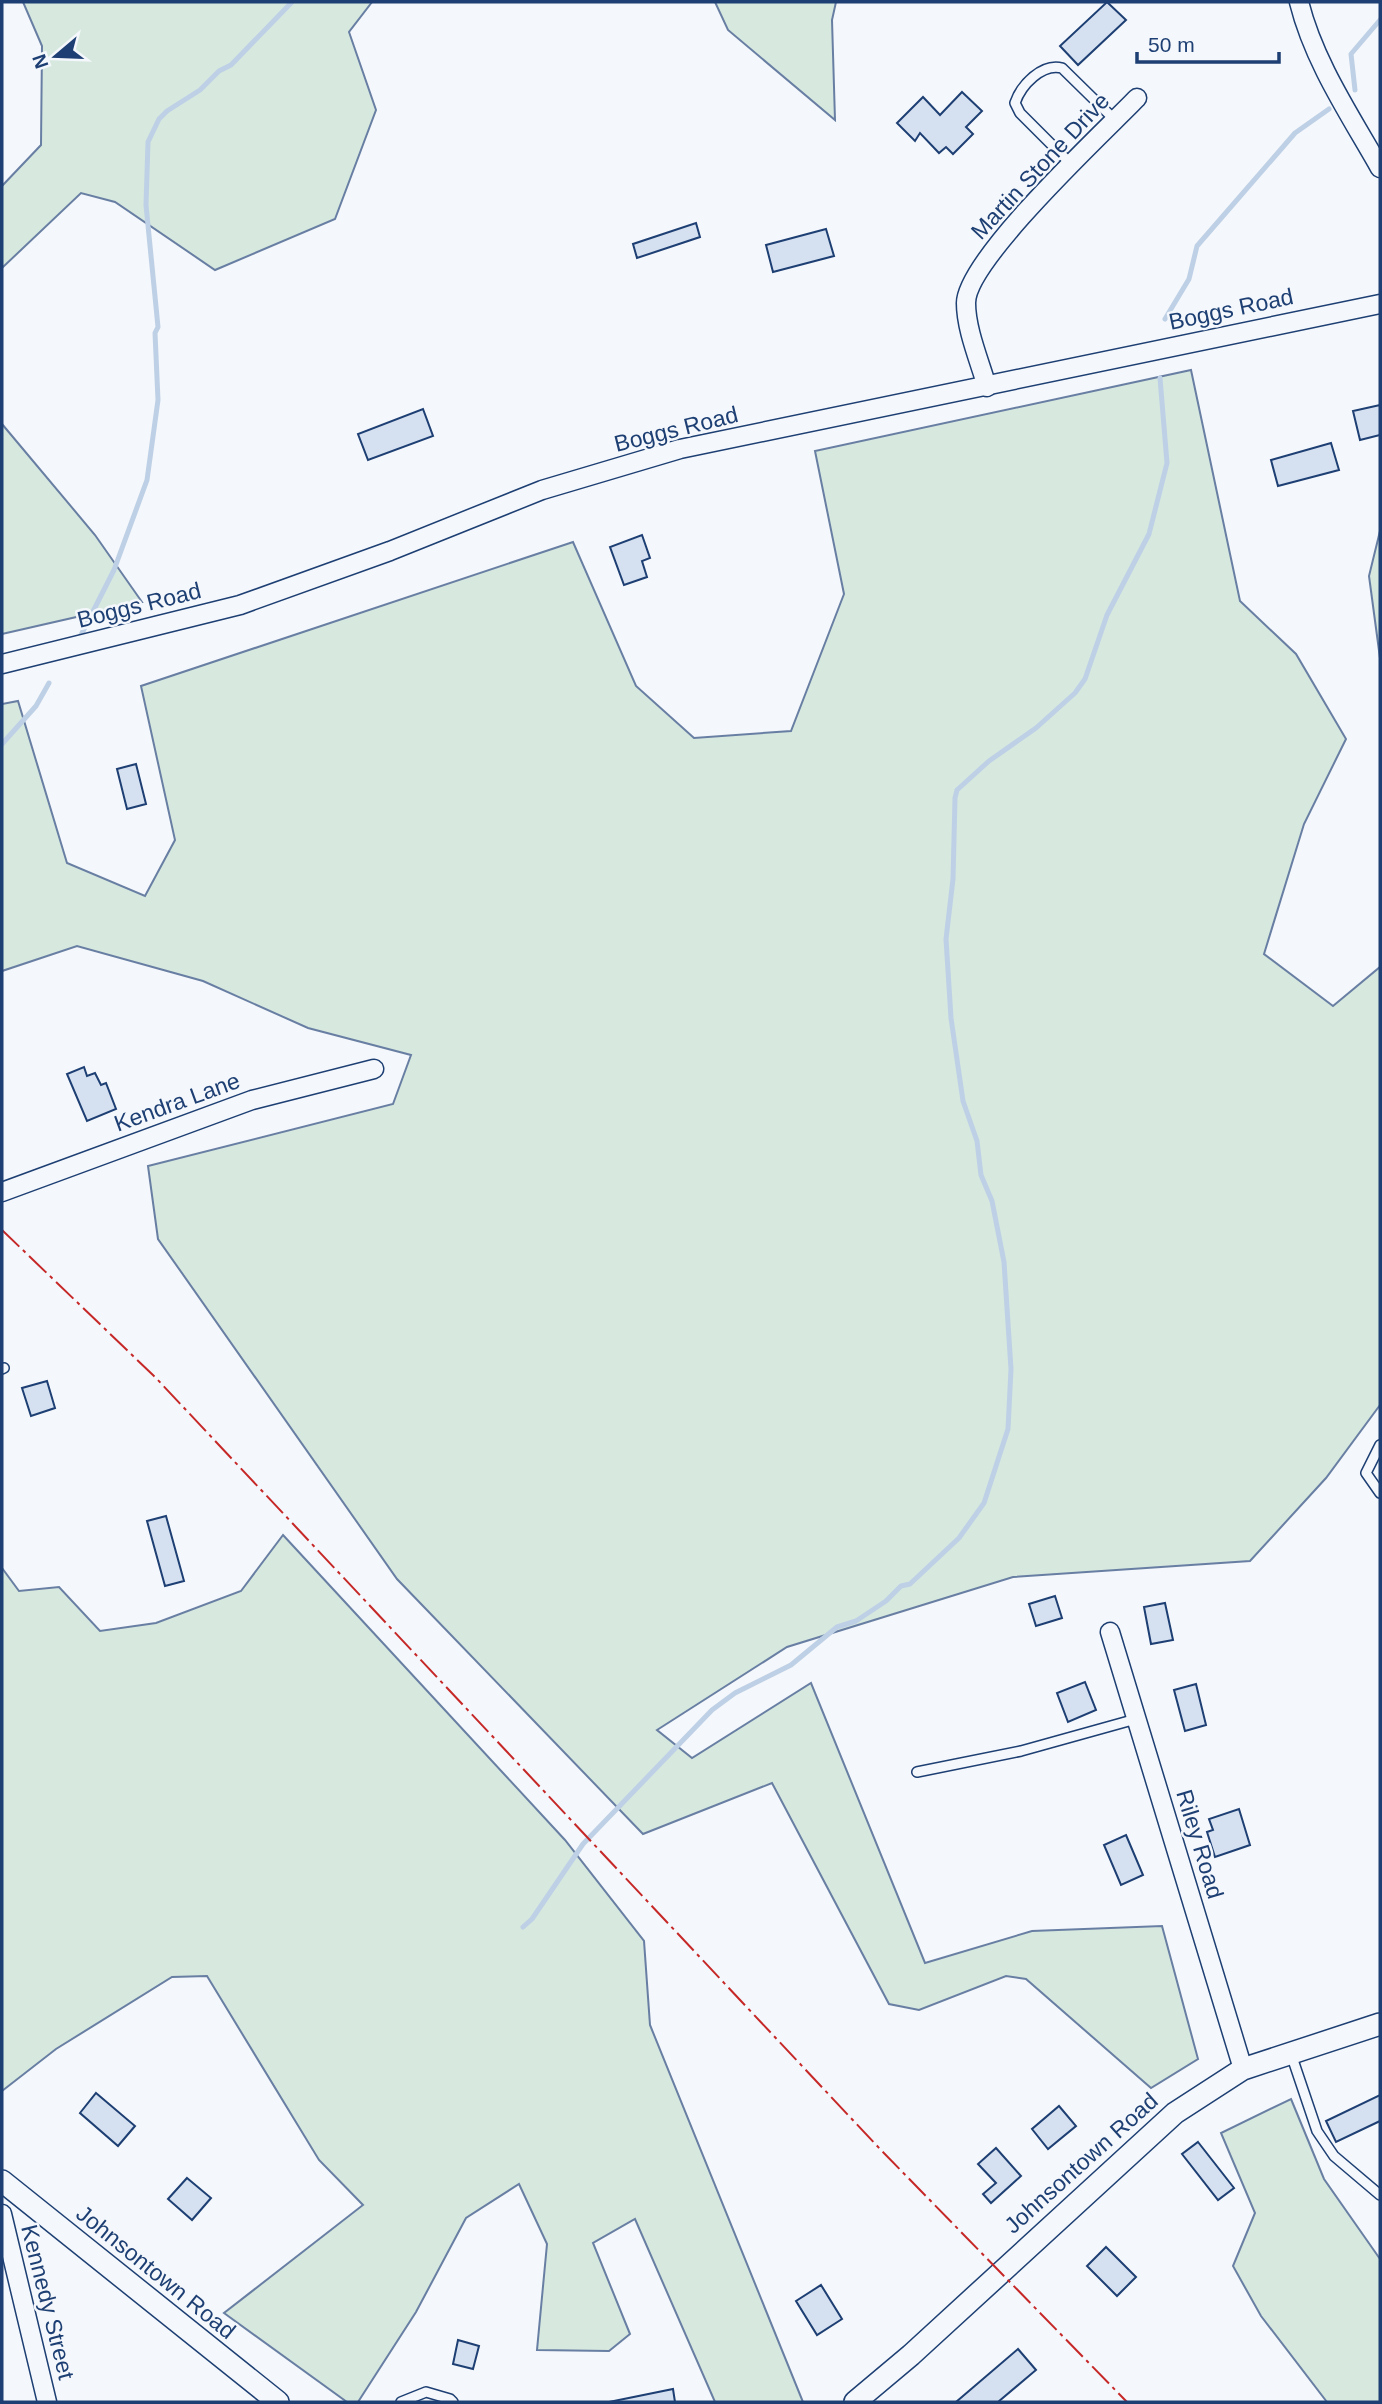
<svg xmlns="http://www.w3.org/2000/svg" width="1382" height="2404" font-family="Arial,sans-serif">
<style>
.green{fill:#d7e8df;stroke:#687fa3;stroke-width:2}
.lines{fill:none;stroke-linecap:round;stroke-linejoin:round}
.stream{stroke:#bed0e5;stroke-width:5}
.building{fill:#d5e0f0;stroke:#1d3f73;stroke-width:2}
.service-casing{stroke:#1d3f73;stroke-width:12}
.minor-casing{stroke:#1d3f73;stroke-width:21}
.tertiary-casing{stroke:#1d3f73;stroke-width:24}
.service{stroke:#f4f7fb;stroke-width:9}
.minor{stroke:#f4f7fb;stroke-width:18}
.tertiary{stroke:#f4f7fb;stroke-width:21}
.power{stroke:#c62828;stroke-width:2;stroke-dasharray:24 5 3.5 5;stroke-linecap:butt}
.labels{text-anchor:middle;dominant-baseline:central;stroke-width:5;stroke-linejoin:round;paint-order:stroke}
.street-label{font-size:23px;fill:#1d3f73;stroke:#f4f7fb}
</style>
<rect width="100%" height="100%" fill="#f4f7fb"/>
<g class="green">
<path d="M23,2H372L349,32L376,110L335,219L215,270L115,202L81,193L2,268V186L41,145L42,46Z"/>
<path d="M715,2H836L832,20L835,120L728,30Z"/>
<path d="M1191,370L1240,601L1296,654L1346,739L1304,824L1264,954L1333,1006L1380,967V1405L1326,1478L1250,1561L1013,1577L787,1647L657,1730L692,1758L811,1683L925,1963L1032,1931L1162,1926L1198,2059L1151,2088L1026,1979L1006,1976L919,2010L889,2004L772,1783L643,1834L397,1579L158,1239L148,1166L393,1104L411,1055L308,1028L203,981L77,946L2,971V704L18,701L67,863L145,896L175,840L141,686L573,542L636,686L694,738L791,731L844,594L815,451Z"/>
<path d="M2,424L95,535L142,602L2,634Z"/>
<path d="M1380,531V658L1369,576Z"/>
<path d="M283,1535L565,1840L644,1941L650,2025L803,2402H715L635,2219L593,2243L630,2334L609,2351L537,2350L547,2244L519,2184L466,2218L416,2312L358,2402H347L224,2313L363,2205L319,2160L207,1976L172,1977L56,2049L2,2091V1568L19,1591L59,1587L100,1631L156,1623L241,1591Z"/>
<path d="M1291,2099L1324,2179L1380,2259V2402H1327L1261,2316L1233,2266L1255,2213L1221,2133Z"/>
</g>
<g class="lines">
<g class="stream">
<path d="M1355,90L1351,54L1380,20"/>
<path d="M1165,319L1189,279L1197,246L1295,133L1329,109"/>
<path d="M79,639L114,570L147,480L158,400L155,333L158,327L146,205L148,142L159,119L167,111L200,90L219,71L231,65L292,2"/>
<path d="M2,744L36,706L49,683"/>
<path d="M523,1927L532,1919L583,1844L712,1710L735,1693L791,1665L837,1627L856,1621L886,1601L901,1586L910,1584L959,1538L984,1503L1008,1429L1011,1369L1004,1262L992,1201L981,1175L977,1141L963,1101L951,1018L946,939L953,879L955,798L957,790L989,761L1036,728L1075,693L1085,679L1107,615L1149,534L1167,463L1160,378"/>
</g>
</g>
<g class="building">
<path d="M1107,2L1126,20L1078,65L1060,46Z"/>
<path d="M962,92L982,111L966,127L973,134L953,154L946,147L939,153L920,133L915,141L897,123L923,97L940,115Z"/>
<path d="M696,223L700,237L637,258L633,244Z"/>
<path d="M826,229L834,256L773,272L766,245Z"/>
<path d="M1380,405V435L1360,440L1353,411Z"/>
<path d="M423,409L433,436L368,460L358,434Z"/>
<path d="M1331,443L1339,470L1278,486L1271,460Z"/>
<path d="M642,535L650,558L642,561L647,577L624,585L610,547Z"/>
<path d="M136,764L146,804L127,809L117,769Z"/>
<path d="M84,1067L87,1076L95,1073L101,1085L106,1083L116,1109L87,1121L67,1074Z"/>
<path d="M47,1381L55,1408L31,1416L22,1388Z"/>
<path d="M166,1516L184,1581L165,1586L147,1521Z"/>
<path d="M1055,1596L1062,1618L1036,1626L1029,1604Z"/>
<path d="M1165,1603L1173,1640L1151,1644L1144,1607Z"/>
<path d="M1085,1682L1096,1710L1068,1722L1057,1693Z"/>
<path d="M1196,1684L1206,1725L1185,1731L1174,1690Z"/>
<path d="M1239,1809L1250,1845L1215,1857L1207,1832L1213,1830L1209,1819Z"/>
<path d="M1126,1835L1143,1875L1121,1885L1104,1845Z"/>
<path d="M96,2093L135,2126L118,2146L80,2113Z"/>
<path d="M1380,2095V2121L1336,2142L1326,2121Z"/>
<path d="M1059,2106L1076,2126L1048,2149L1032,2129Z"/>
<path d="M1198,2142L1234,2188L1218,2200L1182,2154Z"/>
<path d="M996,2148L1021,2176L991,2203L983,2194L996,2183L978,2164Z"/>
<path d="M187,2178L211,2198L192,2220L168,2199Z"/>
<path d="M1106,2247L1136,2277L1117,2296L1087,2266Z"/>
<path d="M821,2285L842,2319L817,2335L796,2301Z"/>
<path d="M458,2340L479,2346L473,2369L453,2364Z"/>
<path d="M1018,2349L1036,2370L998,2402H956Z"/>
<path d="M673,2389L675,2402H609Z"/>
</g>
<g class="lines">
<g class="service-casing">
<g id="service">
<path d="M1072,165L1020,113L1015,103C1021,85 1042,63 1062,68L1115,120"/>
<path d="M2,1369L4,1368"/>
<path d="M1380,1445L1366,1473L1380,1493"/>
<path d="M917,1772L1021,1751L1136,1719"/>
<path d="M1291,2054L1317,2131L1334,2156L1380,2195"/>
<path d="M401,2402L426,2392L450,2399L453,2402"/>
</g>
</g>
<g class="minor-casing">
<g id="minor">
<path d="M1299,2C1314,62 1350,115 1380,168"/>
<path d="M987,387C980,362 966,330 966,303C966,260 1102,134 1137,98"/>
<path d="M2,664L240,605L390,551L542,490L680,449L1380,304"/>
<path d="M2,1192L252,1100L374,1069"/>
<path d="M1110,1632L1243,2069"/>
<path d="M2,2214L47,2402"/>
</g>
</g>
<g class="tertiary-casing">
<g id="tertiary">
<path d="M2,2181L278,2402"/>
<path d="M855,2402L911,2355L1175,2113L1243,2069L1380,2024"/>
</g>
</g>
<use href="#service" class="service"/>
<use href="#minor" class="minor"/>
<use href="#tertiary" class="tertiary"/>
<path class="power" d="M2,1230L156,1378L880,2149L1127,2402"/>
</g>
<g class="labels">
<g class="street-label">
<text transform="translate(1040 166) rotate(-47)">Martin Stone Drive</text>
<text transform="translate(1231 309) rotate(-12)">Boggs Road</text>
<text transform="translate(676 429) rotate(-14)">Boggs Road</text>
<text transform="translate(139 605) rotate(-14)">Boggs Road</text>
<text transform="translate(177 1102) rotate(-20)">Kendra Lane</text>
<text transform="translate(1200 1844) rotate(73)">Riley Road</text>
<text transform="translate(1081 2163) rotate(-42)">Johnsontown Road</text>
<text transform="translate(156 2272) rotate(39)">Johnsontown Road</text>
<text transform="translate(48 2302) rotate(76)">Kennedy Street</text>
</g>
</g>
<rect width="1382" height="2404" fill="none" stroke="#1d3f73" stroke-width="7"/>
<g transform="translate(56 56) rotate(251)" stroke="#f4f7fb" stroke-width="5" paint-order="stroke">
<path d="M0-5L12 26L0 18L-12 26Z" fill="#1d3f73"/>
<text y="-10" font-size="19" font-weight="bold" text-anchor="middle" fill="#1d3f73">N</text>
</g>
<path d="M1137 52v10h142v-10" fill="none" stroke="#1d3f73" stroke-width="3.5"/>
<text x="1148" y="52" font-size="21" fill="#1d3f73" stroke="#f4f7fb" stroke-width="5" paint-order="stroke">50 m</text>
</svg>
